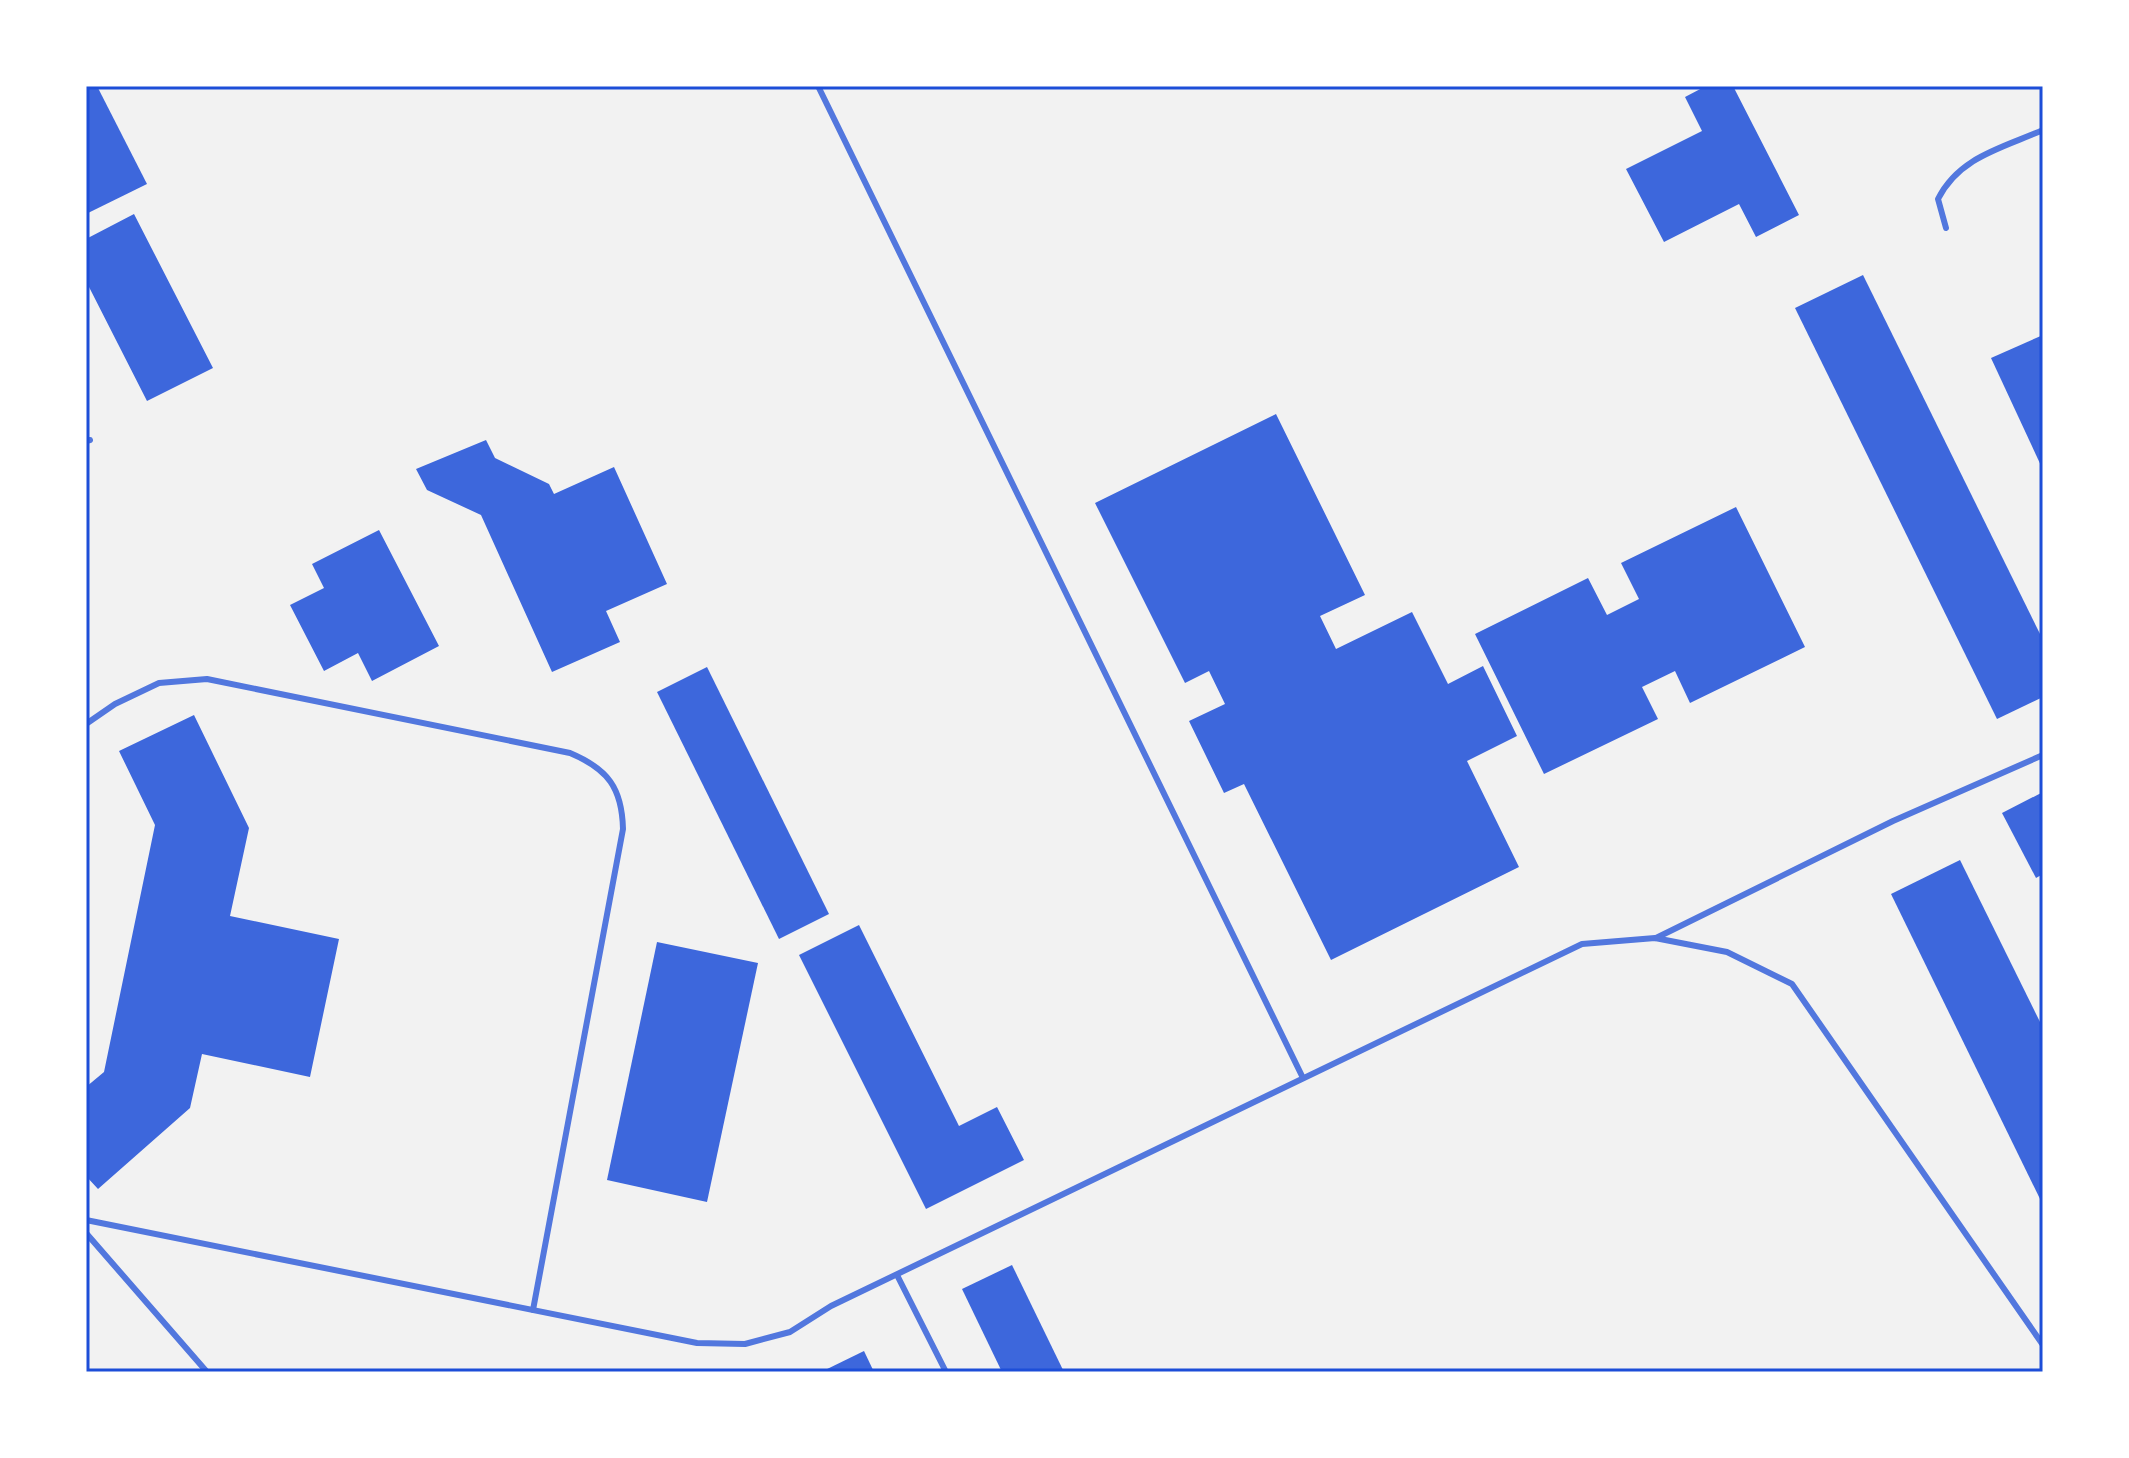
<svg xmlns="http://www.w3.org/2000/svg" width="2129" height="1458" font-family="Mulish,sans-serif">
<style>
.building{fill:#3d67dc}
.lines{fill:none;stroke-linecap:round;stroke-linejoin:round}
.service{stroke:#5277de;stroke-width:6}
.neatline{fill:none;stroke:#1d4ed8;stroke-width:3}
</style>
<rect width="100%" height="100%" fill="#f2f2f2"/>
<g class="building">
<path d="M86,86H97L147,184L86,214Z"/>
<path d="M1706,86H1733L1799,215L1756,237L1739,204L1664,242L1626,169L1702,131L1685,97Z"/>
<path d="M134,214L213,368L147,401L88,285L86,286V239Z"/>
<path d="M1863,275L2043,640V697L1997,719L1795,308Z"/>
<path d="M2043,335V470L1991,358Z"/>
<path d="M1276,414L1365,595L1320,616L1336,649L1412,612L1448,684L1483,666L1517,736L1467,761L1519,867L1331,960L1244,784L1224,793L1189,721L1225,704L1209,671L1185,683L1095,503Z"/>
<path d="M486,440L495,458L549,484L554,494L614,467L667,584L606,611L620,642L552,672L481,515L427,490L416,469Z"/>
<path d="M1736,507L1805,647L1690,703L1675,671L1642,687L1658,719L1544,774L1475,634L1588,578L1607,615L1639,599L1621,563Z"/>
<path d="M379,530L439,646L372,681L358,653L324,671L290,605L324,588L312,564Z"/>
<path d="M707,667L829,914L779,939L657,692Z"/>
<path d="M194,715L249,828L230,916L339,939L310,1077L202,1054L190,1108L98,1189L86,1176V1087L104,1072L155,825L119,751Z"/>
<path d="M2043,792V874L2036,878L2002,813Z"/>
<path d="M1960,860L2043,1028V1200L2041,1201L1891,894Z"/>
<path d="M859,925L959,1126L997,1107L1024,1160L926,1209L799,955Z"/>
<path d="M657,942L758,963L707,1202L607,1180Z"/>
<path d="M1012,1265L1064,1372H1002L962,1289Z"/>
<path d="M864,1351L874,1372H821Z"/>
</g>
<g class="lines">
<g class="service">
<path d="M818,86L1303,1078"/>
<path d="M1946,228L1938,199C1959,157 2002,148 2043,130"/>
<path d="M86,441L90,440"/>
<path d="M86,724L115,704L159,683L207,679L570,753C608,769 622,788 623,829L533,1310"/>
<path d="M1656,938L1893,821L2043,755"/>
<path d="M86,1220L697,1343L745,1344L790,1332L831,1306L1582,944L1655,938L1727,952L1792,984L2043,1345"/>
<path d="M86,1233L207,1372"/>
<path d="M897,1275L946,1372"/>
</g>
</g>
<rect width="2129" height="1458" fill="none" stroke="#ffffff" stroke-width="176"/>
<rect x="88" y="88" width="1953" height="1282" class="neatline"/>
</svg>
